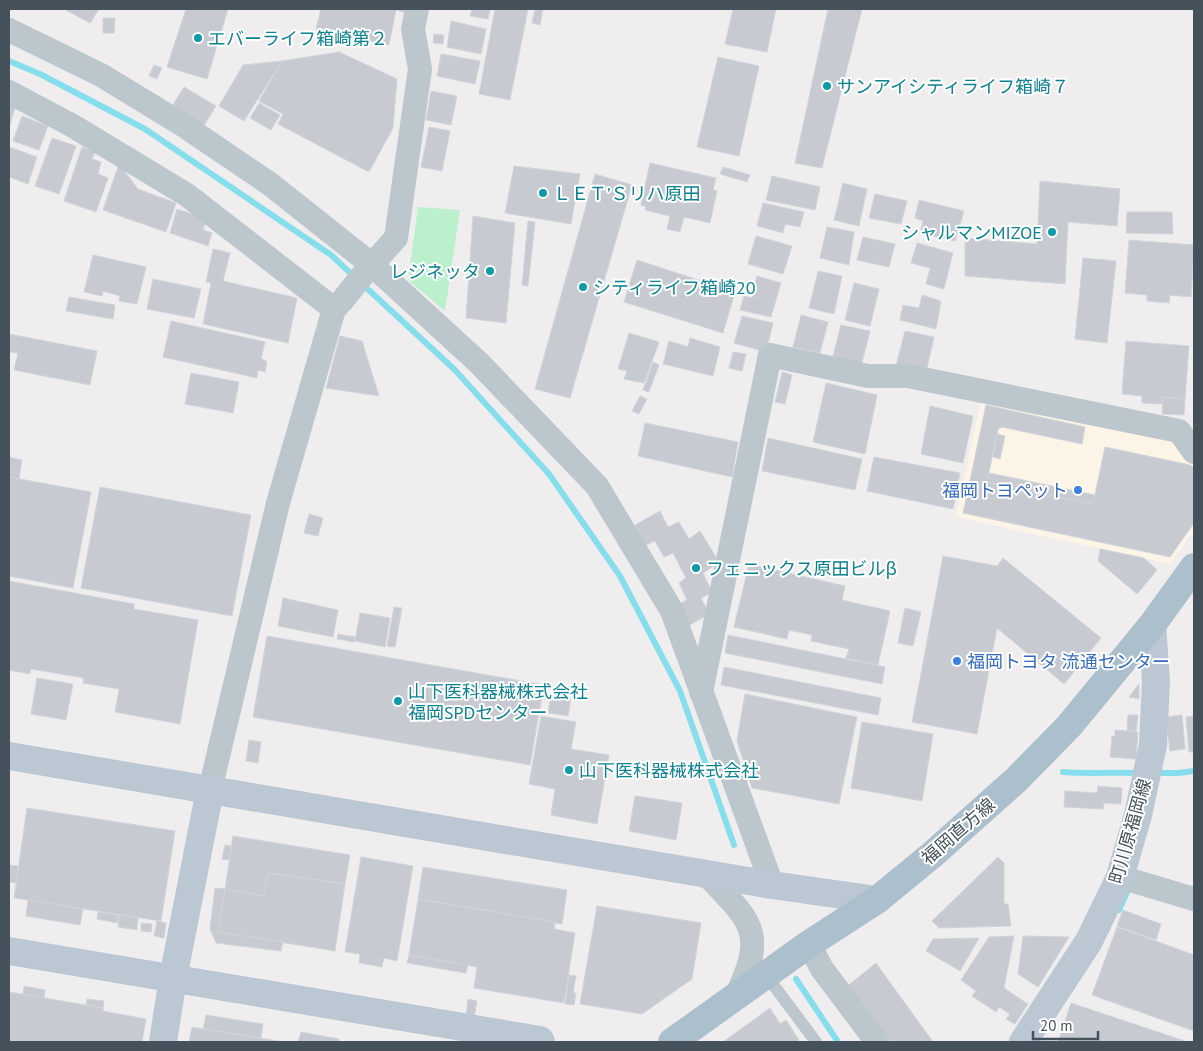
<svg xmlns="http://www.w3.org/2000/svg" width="1203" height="1051" font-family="'PT Sans','Noto Sans JP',sans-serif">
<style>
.commercial{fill:#fcf4e6}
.green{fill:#baf0cc}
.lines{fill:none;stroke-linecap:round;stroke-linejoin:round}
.stream{stroke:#86deed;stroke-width:6}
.building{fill:#c7cbd1;stroke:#d1d4da}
.lane{stroke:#bbc6cd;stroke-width:12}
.street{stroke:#bbc6cd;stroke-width:24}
.secondary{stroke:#bbc7d2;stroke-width:28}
.primary{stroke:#acbfcd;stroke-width:28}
.culture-dot{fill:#0f9aa8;stroke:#fff;stroke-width:2}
.shop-dot{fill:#3f7fe0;stroke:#fff;stroke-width:2}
.labels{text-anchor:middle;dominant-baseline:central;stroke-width:4;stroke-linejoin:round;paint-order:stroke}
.culture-label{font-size:18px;fill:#0d838f;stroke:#fff;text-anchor:start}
.shop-label{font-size:18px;fill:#366cbe;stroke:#fff;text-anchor:end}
.street-label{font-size:18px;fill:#45525b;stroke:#fff}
</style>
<rect width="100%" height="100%" fill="#f0edee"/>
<path class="commercial" d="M981,401L1172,438L1194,462V531L1170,564L956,517Z"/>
<path class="green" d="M418,207L460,210L445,311L408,280Z"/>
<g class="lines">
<g class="stream">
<path d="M9,61L40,74L145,129L331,255L454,369L549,474L620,576L680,691L734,845"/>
<path d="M1063,772C1089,774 1115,772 1141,773"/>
<path d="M1154,773H1178L1194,771"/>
<path d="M1119,910L1128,890"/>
<path d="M796,979L838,1042"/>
</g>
</g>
<g class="building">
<path d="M64,9H99L90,23Z"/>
<path d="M186,9H228L207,79L167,67Z"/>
<path d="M321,9H407L406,13L396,10L389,45L316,29Z"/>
<path d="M472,9H490L488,19L470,16Z"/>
<path d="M495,9H528L510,100L479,94Z"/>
<path d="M535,9H543L540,25L532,23Z"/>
<path d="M733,9H776L767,52L725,44Z"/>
<path d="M828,9H862L822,168L795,163Z"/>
<path d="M103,18H115L114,33H103Z"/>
<path d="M451,21L486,29L481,54L447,47Z"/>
<path d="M434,34L444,35L443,44L433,43Z"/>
<path d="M339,52L397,79L393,128L369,172L278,124L283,114L259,101L282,61Z"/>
<path d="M441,54L480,61L475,84L437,76Z"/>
<path d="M718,57L759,66L739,156L697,147Z"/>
<path d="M282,61L244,121L219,106L243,65Z"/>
<path d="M154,65L162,68L157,79L149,76Z"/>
<path d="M184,87L216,106L203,127L171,108Z"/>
<path d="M431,91L457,96L451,125L426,120Z"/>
<path d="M259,103L280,115L271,130L250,118Z"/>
<path d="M9,105L15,108L9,128Z"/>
<path d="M22,116L48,126L39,150L13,141Z"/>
<path d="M429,127L450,131L442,171L421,167Z"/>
<path d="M52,138L76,146L59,194L35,186Z"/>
<path d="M9,147L37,157L28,184L9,177Z"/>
<path d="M82,147L95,152L92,159L101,162L98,174L108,178L96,212L64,201Z"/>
<path d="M650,163L716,178L713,190L717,191L710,223L684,217L680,232L667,229L670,216L645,210L646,207L641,205Z"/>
<path d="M119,164L138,189L176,203L166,232L103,210Z"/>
<path d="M514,166L580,174L571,224L505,213Z"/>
<path d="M723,167L750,175L747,182L720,174Z"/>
<path d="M595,174L632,185L570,398L535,389Z"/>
<path d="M772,176L820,187L815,210L766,200Z"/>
<path d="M1040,181L1120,189L1117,226L1068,222L1065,284L965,276V238L1037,244Z"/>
<path d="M843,183L867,189L859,226L834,220Z"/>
<path d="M875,194L907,201L901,224L869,218Z"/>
<path d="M919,200L964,211L955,241L920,233L923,221L915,218Z"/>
<path d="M763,203L804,212L800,227L785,224L783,233L757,226Z"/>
<path d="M177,209L207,219L203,230L212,233L208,246L170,233Z"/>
<path d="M1127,212H1172L1173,234L1126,233Z"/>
<path d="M473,216L515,223L506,323L466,318Z"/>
<path d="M528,221L535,222L528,286L522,285Z"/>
<path d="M827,227L854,232L849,265L820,258Z"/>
<path d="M756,236L792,246L783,274L748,264Z"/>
<path d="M863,237L895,244L889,267L857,260Z"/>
<path d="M1129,240L1194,245L1191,297L1170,295L1169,303L1147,301V295L1125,293Z"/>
<path d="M917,243L953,253L944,289L926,284L930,268L911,263Z"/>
<path d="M213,249L230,253L223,281L297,298L288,343L203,324L211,283L206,282Z"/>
<path d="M93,255L146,267L137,304L119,301L120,296L103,291L102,296L84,292Z"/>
<path d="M1083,258L1116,261L1107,343L1075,339Z"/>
<path d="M637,260L735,292L723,333L624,302Z"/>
<path d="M818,271L842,276L834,314L809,308Z"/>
<path d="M757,276L781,283L771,317L740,310L744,296L752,298Z"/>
<path d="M153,279L201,289L194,318L147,309Z"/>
<path d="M854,283L879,289L870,326L845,320Z"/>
<path d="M922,295L941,301L936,329L900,320L903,305L919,308Z"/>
<path d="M69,297L115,305L113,319L66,311Z"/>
<path d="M801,315L828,322L820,353L793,347Z"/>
<path d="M742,316L773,323L766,352L734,343Z"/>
<path d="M171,321L265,342L261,359L267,361L265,372L258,370L257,378L163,357Z"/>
<path d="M841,325L870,331L861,366L832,360Z"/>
<path d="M905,331L934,337L926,372L896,366Z"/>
<path d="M629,333L659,342L644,383L624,379L627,371L618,369Z"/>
<path d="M9,334L97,351L90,385L14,370L18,353L9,352Z"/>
<path d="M340,336L362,341L379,396L326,388Z"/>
<path d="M690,338L720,347L713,376L663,364L669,341L688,347Z"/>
<path d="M1126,341L1189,346L1185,399L1163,397V404L1142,403V396L1122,394Z"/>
<path d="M733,352L746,354L742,371L729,368Z"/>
<path d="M653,362L659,365L649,392L643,390Z"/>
<path d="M782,372L792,375L785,404L775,402Z"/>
<path d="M191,373L239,382L233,413L185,404Z"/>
<path d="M826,383L877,395L865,454L813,442Z"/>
<path d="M640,396L647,399L639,414L632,411Z"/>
<path d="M1163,397L1185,399L1184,415L1162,414Z"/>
<path d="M986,405L1085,427L1082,444L1002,427L998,429L987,482L1093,504L1105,447L1190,465L1194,468V523L1170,557L963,513Z"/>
<path d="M930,406L973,416L963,463L921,454Z"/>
<path d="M645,423L738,442L732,477L638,456Z"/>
<path d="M997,434L1005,436L1000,459L993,457Z"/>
<path d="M768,438L862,459L855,490L762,471Z"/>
<path d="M9,457L22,460L19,479L9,477Z"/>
<path d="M874,457L960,473L953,509L867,491Z"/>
<path d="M989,473L1095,495L1093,504L987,482Z"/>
<path d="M9,477L91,492L73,588L9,576Z"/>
<path d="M100,487L251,515L232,616L81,588Z"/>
<path d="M660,511L668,527L679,522L689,539L700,531L719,562L703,573L712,592L701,598L709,614L688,626L678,605L687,600L679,583L686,578L673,553L664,557L655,541L646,545L635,525Z"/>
<path d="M309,514L323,518L318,536L304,533Z"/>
<path d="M1100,549L1144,558L1157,570L1137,594L1098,561Z"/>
<path d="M943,556L997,566L1003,558L1101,638L1064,684L997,628L977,734L912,722Z"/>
<path d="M749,564L845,586L842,600L890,611L878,665L846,658L849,649L811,641L812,635L789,630L787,639L734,627Z"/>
<path d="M9,581L134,604V609L198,620L180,724L115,712L119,689L83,683L84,678L31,669L30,674L9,670Z"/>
<path d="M283,598L338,610L333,637L278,626Z"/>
<path d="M394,607L402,608L395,647L387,646Z"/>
<path d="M905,608L921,612L913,646L898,643Z"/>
<path d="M360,613L390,618L385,647L355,641Z"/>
<path d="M338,634L355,637L354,642L337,639Z"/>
<path d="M728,635L885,667L882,684L725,653Z"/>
<path d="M267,636L544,685L530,765L253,717Z"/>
<path d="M724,667L881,698L878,715L721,685Z"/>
<path d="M37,678L73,684L66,720L31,714Z"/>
<path d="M1139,684V699L1129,697Z"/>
<path d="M745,694L857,717L839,804L752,788L737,741Z"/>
<path d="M551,695L571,698L568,716L548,713Z"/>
<path d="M1128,715H1138L1136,731H1127Z"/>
<path d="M1182,715L1185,749L1170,751L1166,717Z"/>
<path d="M541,716L576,722L571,749L609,755L597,824L551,815L555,789L529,784Z"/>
<path d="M1194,716V752H1189L1186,717Z"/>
<path d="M862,722L933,734L922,801L851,788Z"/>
<path d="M1115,730L1138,732L1136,759L1110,757L1112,736H1115Z"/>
<path d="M249,740L261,742L258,763L246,761Z"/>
<path d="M1098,786L1122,788L1121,804L1104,803L1103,809L1064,807L1065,791L1097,793Z"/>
<path d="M635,796L682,803L676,840L629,831Z"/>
<path d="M27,808L175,831L161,921L14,898Z"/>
<path d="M233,836L350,855L345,884L268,873L264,896L225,889Z"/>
<path d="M225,845L231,846L229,860L222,859Z"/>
<path d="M361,857L413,866L397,961L384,958L382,967L359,963L360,954L345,952Z"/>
<path d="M998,857L1004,863V904H1008L1011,926L939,928L932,921Z"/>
<path d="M10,865L18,866L16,883L9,882Z"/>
<path d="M423,867L567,890L562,924L418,899Z"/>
<path d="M268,873L345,884L335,951L218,932L225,889L264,896Z"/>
<path d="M215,888L225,889L218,932L283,942L281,951L216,943L210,929Z"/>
<path d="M418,899L555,922L554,929L575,933L564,1003L474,988L477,967L409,955Z"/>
<path d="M28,900L83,909L80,925L26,916Z"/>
<path d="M597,906L701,923L692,979L642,1014L580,1004Z"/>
<path d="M1123,910L1161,924L1156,940L1117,926Z"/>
<path d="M98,912L118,915L117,923L97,919Z"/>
<path d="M119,915L138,918L137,930L118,927Z"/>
<path d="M157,921L166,923L164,938L154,936Z"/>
<path d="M141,923L152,924L151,932L141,931Z"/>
<path d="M1117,927L1194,955V1031L1092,995Z"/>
<path d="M1014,936L1004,988L1028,1004L1015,1024L1006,1019L1010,1014L999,1007L996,1012L972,996L976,991L961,980L989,937Z"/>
<path d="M1023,936L1069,937L1038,987L1018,974Z"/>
<path d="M979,938L960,971L926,951L933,939Z"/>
<path d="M409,955L468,965L466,973L407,963Z"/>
<path d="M876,963L933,1042H891L870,1013L845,988Z"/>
<path d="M569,975L576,976L573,993H576L574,1005L565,1004Z"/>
<path d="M24,986L45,990L44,998L23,994Z"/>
<path d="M9,992L103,1008V1011L146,1019L142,1042H9Z"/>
<path d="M87,999L104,1001L103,1008L86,1005Z"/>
<path d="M468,999L477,1001L474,1018L466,1016Z"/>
<path d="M1071,1003L1188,1042H1058Z"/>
<path d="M770,1008L780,1024L786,1020L799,1040L796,1042H723Z"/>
<path d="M206,1015L263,1024L261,1038L203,1029Z"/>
<path d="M192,1027L203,1029L285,1042H189Z"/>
<path d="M301,1032L339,1039V1042H298Z"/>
</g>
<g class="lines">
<path class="lane" d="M766,975L816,1042"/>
<g class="street">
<path d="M9,30L101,75L183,125L270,184L372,265L479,363L597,486L672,611L772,885"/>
<path d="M9,92L73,126L187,195L334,309"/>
<path d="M701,692L770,355L868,376H908L1179,431L1194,452"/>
<path d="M210,790L278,503L334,309L342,301L366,271L396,238L420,69L413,29L417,9"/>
<path d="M706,874C750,921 768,931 736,996"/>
<path d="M1120,877L1194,899"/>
<path d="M809,944L822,969L877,1042"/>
</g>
<g class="secondary">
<path d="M9,756L772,885L877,900"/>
<path d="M9,951L540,1040L541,1042"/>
<path d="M163,1042L173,978L210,790"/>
<path d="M1023,1042L1089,941L1120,877L1138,815L1153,745L1156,681L1152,625"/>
</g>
<path class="primary" d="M672,1042L809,944L877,900L933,854L1016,780L1069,726L1152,625L1194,567"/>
</g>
<g class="culture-dot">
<circle cx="198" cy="38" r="5"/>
<circle cx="827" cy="86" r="5"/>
<circle cx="543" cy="193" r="5"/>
<circle cx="1052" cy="232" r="5"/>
<circle cx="490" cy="271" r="5"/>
<circle cx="583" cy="287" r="5"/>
<circle cx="696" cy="568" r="5"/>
<circle cx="398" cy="701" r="5"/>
<circle cx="569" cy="770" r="5"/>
</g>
<g class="shop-dot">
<circle cx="1078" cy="490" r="5"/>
<circle cx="957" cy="661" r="5"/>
</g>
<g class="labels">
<g class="culture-label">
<text x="208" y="38">エバーライフ箱崎第２</text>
<text x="837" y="86">サンアイシティライフ箱崎７</text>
<text x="553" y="193">ＬＥＴ’Ｓリハ原田</text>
<text x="1042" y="232" text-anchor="end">シャルマンMIZOE</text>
<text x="480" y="271" text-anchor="end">レジネッタ</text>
<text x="593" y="287">シティライフ箱崎20</text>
<text x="706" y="568">フェニックス原田ビルβ</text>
<text x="408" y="691">山下医科器械株式会社<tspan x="408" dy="21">福岡SPDセンター</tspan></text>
<text x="579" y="770">山下医科器械株式会社</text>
</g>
<g class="shop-label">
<text x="1068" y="490">福岡トヨペット</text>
<text x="967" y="661" text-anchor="start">福岡トヨタ 流通センター</text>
</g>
<g class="street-label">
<text transform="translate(958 831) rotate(-41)">福岡直方線</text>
<text transform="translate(1130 831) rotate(-74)">町川原福岡線</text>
</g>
</g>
<rect width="1203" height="1051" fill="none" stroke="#45525b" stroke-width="20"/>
<path d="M1033 1031v8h65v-8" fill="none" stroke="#45525b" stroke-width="2.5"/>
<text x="1040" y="1031" font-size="15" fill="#45525b" stroke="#ffffff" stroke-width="4" paint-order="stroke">20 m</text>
</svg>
